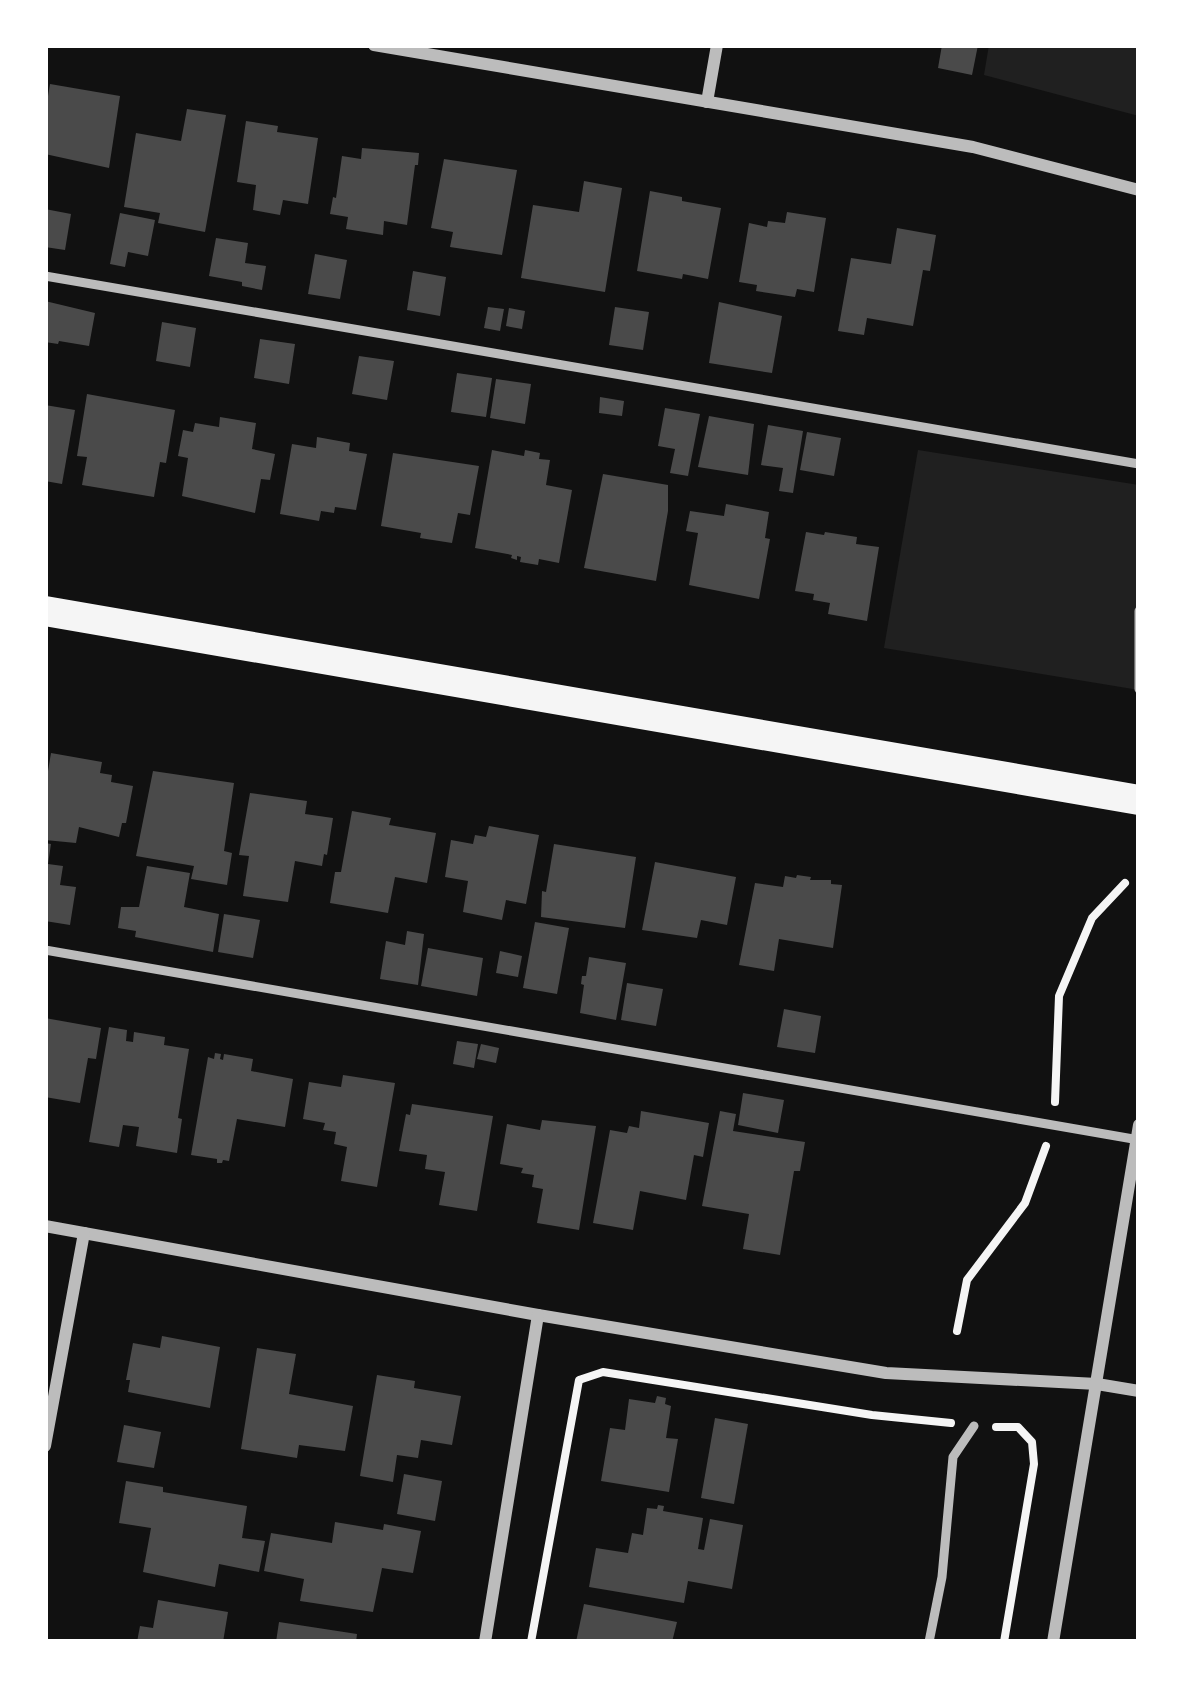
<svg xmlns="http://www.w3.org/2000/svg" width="1184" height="1687" font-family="'Exo 2',sans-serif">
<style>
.green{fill:#202020}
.building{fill:#4a4a4a}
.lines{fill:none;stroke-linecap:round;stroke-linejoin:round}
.path{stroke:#f5f5f5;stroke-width:8}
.service{stroke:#bcbcbc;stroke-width:9}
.minor{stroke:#bcbcbc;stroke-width:12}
.primary{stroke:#f5f5f5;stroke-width:30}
</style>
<rect width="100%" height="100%" fill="#111"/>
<g class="green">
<path d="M989,45H1139V116L984,75Z"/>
<path d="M918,450L1139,485V690L884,648Z"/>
</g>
<g class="building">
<path d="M942,45H978L972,75L938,68Z"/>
<path d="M50,84L120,96L109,168L45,154V114Z"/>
<path d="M187,109L226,115L205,232L158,223L160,213L124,207L136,133L181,141Z"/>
<path d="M246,121L278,126L277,132L318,138L308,204L283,200L280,215L253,210L256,185L237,182Z"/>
<path d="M362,148L419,153L418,165H415L407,225L384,221L383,235L346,229L348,217L330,214L333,197L336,198L342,156L361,159Z"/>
<path d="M444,159L517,170L502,255L450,247L453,232L431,228Z"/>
<path d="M584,181L622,188L605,292L521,278L533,205L579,212Z"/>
<path d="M650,191L682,197V201L721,208L708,279L683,274L682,279L637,271Z"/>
<path d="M45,209L71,214L65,250L45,247Z"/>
<path d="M787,212L826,218L814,292L797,289L795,297L756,291L757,285L739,282L749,223L767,227L768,221L785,223Z"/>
<path d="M120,213L155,220L148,256L128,252L125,267L110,264Z"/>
<path d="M897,228L936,235L930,271L923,270L913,326L867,318L864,335L838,331L851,258L891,264Z"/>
<path d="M216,238L248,243L245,263L266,266L262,290L242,286V282L209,276Z"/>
<path d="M315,254L347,260L340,299L308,294Z"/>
<path d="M413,271L446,277L440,316L407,310Z"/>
<path d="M45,301L95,313L89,346L59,341L58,344L45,342Z"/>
<path d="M719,302L782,316L772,373L709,363Z"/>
<path d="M488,307L504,309L500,331L484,328Z"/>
<path d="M615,307L649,312L643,350L609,345Z"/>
<path d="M509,308L525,311L522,329L506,326Z"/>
<path d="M162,322L196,328L190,367L156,361Z"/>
<path d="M260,339L295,344L289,384L254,378Z"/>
<path d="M359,356L394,361L387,400L352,394Z"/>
<path d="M457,373L492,378L486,417L451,412Z"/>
<path d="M496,379L531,384L525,424L490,418Z"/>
<path d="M87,394L175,410L166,463L160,462L154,497L82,485L87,457L77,456Z"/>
<path d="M600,397L624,401L622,416L599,413Z"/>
<path d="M45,405L75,410L62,484L45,481Z"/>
<path d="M665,408L700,414L688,476L670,473L675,449L658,446Z"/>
<path d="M709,416L754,424L748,475L698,467Z"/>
<path d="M220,417L256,423L252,449L275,454L270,480L261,479L255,513L182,496L188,458L178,456L183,430L193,432L195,423L219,427Z"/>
<path d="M768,425L803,431L793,493L779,491L783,468L761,465Z"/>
<path d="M807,432L841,438L834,476L800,470Z"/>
<path d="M317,437L350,443L349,451L367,454L356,510L335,507L334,513L321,511L319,521L280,514L292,444L316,448Z"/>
<path d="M492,450L524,456L525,450L540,453L539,459L550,460L546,485L572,490L559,563L539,559L538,565L520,562L521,557L517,556V560L511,558L512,555L475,548Z"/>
<path d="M393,453L479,466L470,515L458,513L452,543L420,538L421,533L381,526Z"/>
<path d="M603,474L668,485V511L656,581L584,568Z"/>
<path d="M726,504L769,512L765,538L770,539L759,599L689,585L698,533L686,531L690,511L724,516Z"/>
<path d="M806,532L824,535L825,532L857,537L856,544L879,547L867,621L828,614L830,603L813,600L814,594L795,591Z"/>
<path d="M51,753L102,762L100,773L112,775L111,782L133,786L126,823H122L119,837L79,827L76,843L45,840V789Z"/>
<path d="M153,771L234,783L224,851L232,853L227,885L191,879L194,866L136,856Z"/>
<path d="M250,793L307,801L305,814L333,818L327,855L324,854L322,866L295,861L288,902L243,896L249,856L239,855Z"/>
<path d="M352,811L391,818L389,825L436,833L427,883L395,877L388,913L330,903L335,872H341Z"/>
<path d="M489,826L539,835L526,904L506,900L502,920L463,912L468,881L445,877L451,840L473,844L475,835L486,837Z"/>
<path d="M45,843L51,844L48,864L63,866L60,885L76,887L70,925L45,921Z"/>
<path d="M554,844L636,857L625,928L541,917L542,891L546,892Z"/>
<path d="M655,862L736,877L727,925L701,920L697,938L642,930Z"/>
<path d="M147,866L190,873L184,907L219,914L213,952L135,937L136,931L118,928L121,907H139Z"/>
<path d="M797,875L811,877L810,880H831V884L842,885L833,948L779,939L774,971L739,965L755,883L783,887L785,876L796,878Z"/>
<path d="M224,914L260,920L253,958L218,952Z"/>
<path d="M535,922L569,928L557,994L523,988Z"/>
<path d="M407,931L424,934L418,985L380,979L386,941L405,945Z"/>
<path d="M428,948L483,958L477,996L421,986Z"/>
<path d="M500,951L522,956L518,977L496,973Z"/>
<path d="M589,957L626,963L616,1020L580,1013L584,985L581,984L582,976H586Z"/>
<path d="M627,983L663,989L656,1026L621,1020Z"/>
<path d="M784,1009L821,1016L815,1053L777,1047Z"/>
<path d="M45,1018L101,1028L96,1059L88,1058L80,1103L45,1097Z"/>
<path d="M109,1027L127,1030L126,1041L133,1042L134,1032L165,1037L164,1045L189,1049L178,1118L182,1119L177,1153L136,1146L139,1127L123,1125L119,1147L89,1142Z"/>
<path d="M457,1041L478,1044L474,1068L453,1064Z"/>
<path d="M481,1044L499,1048L496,1063L477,1059Z"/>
<path d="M215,1053L221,1054L220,1059L223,1060L224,1054L253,1059L251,1071L293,1079L285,1127L237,1119L229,1161L223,1160L222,1163H217V1159L191,1155L208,1057L214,1059Z"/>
<path d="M343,1075L395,1083L377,1187L341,1181L347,1147L334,1144L336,1132L323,1130L325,1123L303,1119L309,1082L341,1087Z"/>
<path d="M743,1093L784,1100L778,1133L738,1125Z"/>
<path d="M412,1104L493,1116L477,1211L439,1205L445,1172L425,1169L427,1155L399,1151L406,1114L410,1115Z"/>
<path d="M641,1111L709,1123L703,1157L694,1155L686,1200L640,1191L633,1230L593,1223L610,1130L627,1133L629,1126L639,1128Z"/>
<path d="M720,1111L736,1114L733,1131L805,1142L800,1171H794L780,1255L743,1249L749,1214L702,1206Z"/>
<path d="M542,1120L596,1126L579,1230L537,1223L543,1189L532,1187L534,1175L521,1173L523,1168L500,1164L507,1124L540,1130Z"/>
<path d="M162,1336L220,1347L210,1408L128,1392L130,1380H126L133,1343L160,1348Z"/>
<path d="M257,1348L296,1354L289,1394L353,1406L345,1451L299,1445L297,1458L241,1449Z"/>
<path d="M377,1375L415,1381L414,1388L461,1396L452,1445L421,1440L418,1458L397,1455L393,1482L360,1476Z"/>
<path d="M657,1396L666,1398L665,1404L671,1406L666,1438L678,1439L669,1492L601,1481L610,1428L625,1430L629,1399L655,1403Z"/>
<path d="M715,1418L748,1424L734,1504L701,1498Z"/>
<path d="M124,1425L161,1432L154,1468L117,1462Z"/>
<path d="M404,1474L442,1481L435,1521L397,1514Z"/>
<path d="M126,1481L163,1487V1492L247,1506L242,1538L265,1541L259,1572L219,1564L215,1587L143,1572L151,1528L119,1523Z"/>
<path d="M658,1505L664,1506L663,1511L703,1518L698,1549L704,1550L710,1519L743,1525L732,1589L688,1581L684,1603L589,1587L596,1548L628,1553L632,1533L643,1535L647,1508L657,1509Z"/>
<path d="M335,1522L383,1530L384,1524L421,1531L413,1573L382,1568L373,1612L300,1601L304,1579L264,1571L271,1533L332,1543Z"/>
<path d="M158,1600L228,1612L223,1642H137L140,1626L153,1628Z"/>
<path d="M584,1604L677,1622L672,1642H576Z"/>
<path d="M279,1622L357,1634L356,1642H276Z"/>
</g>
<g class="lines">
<g class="path">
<path d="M1055,1102L1059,996L1092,918L1125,883"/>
<path d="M957,1331L967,1280L1025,1203L1046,1146"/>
<path d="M996,1427H1018L1032,1442L1034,1464L1004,1642"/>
<path d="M531,1642L579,1380L603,1372L872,1415L951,1423"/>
</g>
<g class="service">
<path d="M45,276L1139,464"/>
<path d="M1139,611V689"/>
<path d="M45,950L1139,1140"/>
<path d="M929,1642L942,1577L953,1457L974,1426"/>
</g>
<g class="minor">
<path d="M374,45L973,147L1139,190"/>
<path d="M707,102L717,45"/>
<path d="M45,1226L538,1315L886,1373L1097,1384L1139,1391"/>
<path d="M45,1446L84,1233"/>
<path d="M485,1642L538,1315"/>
<path d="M1053,1642L1139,1125"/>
</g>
<path class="primary" d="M45,611L1139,800"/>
</g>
<rect width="1184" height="1687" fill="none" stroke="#ffffff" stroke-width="96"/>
</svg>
